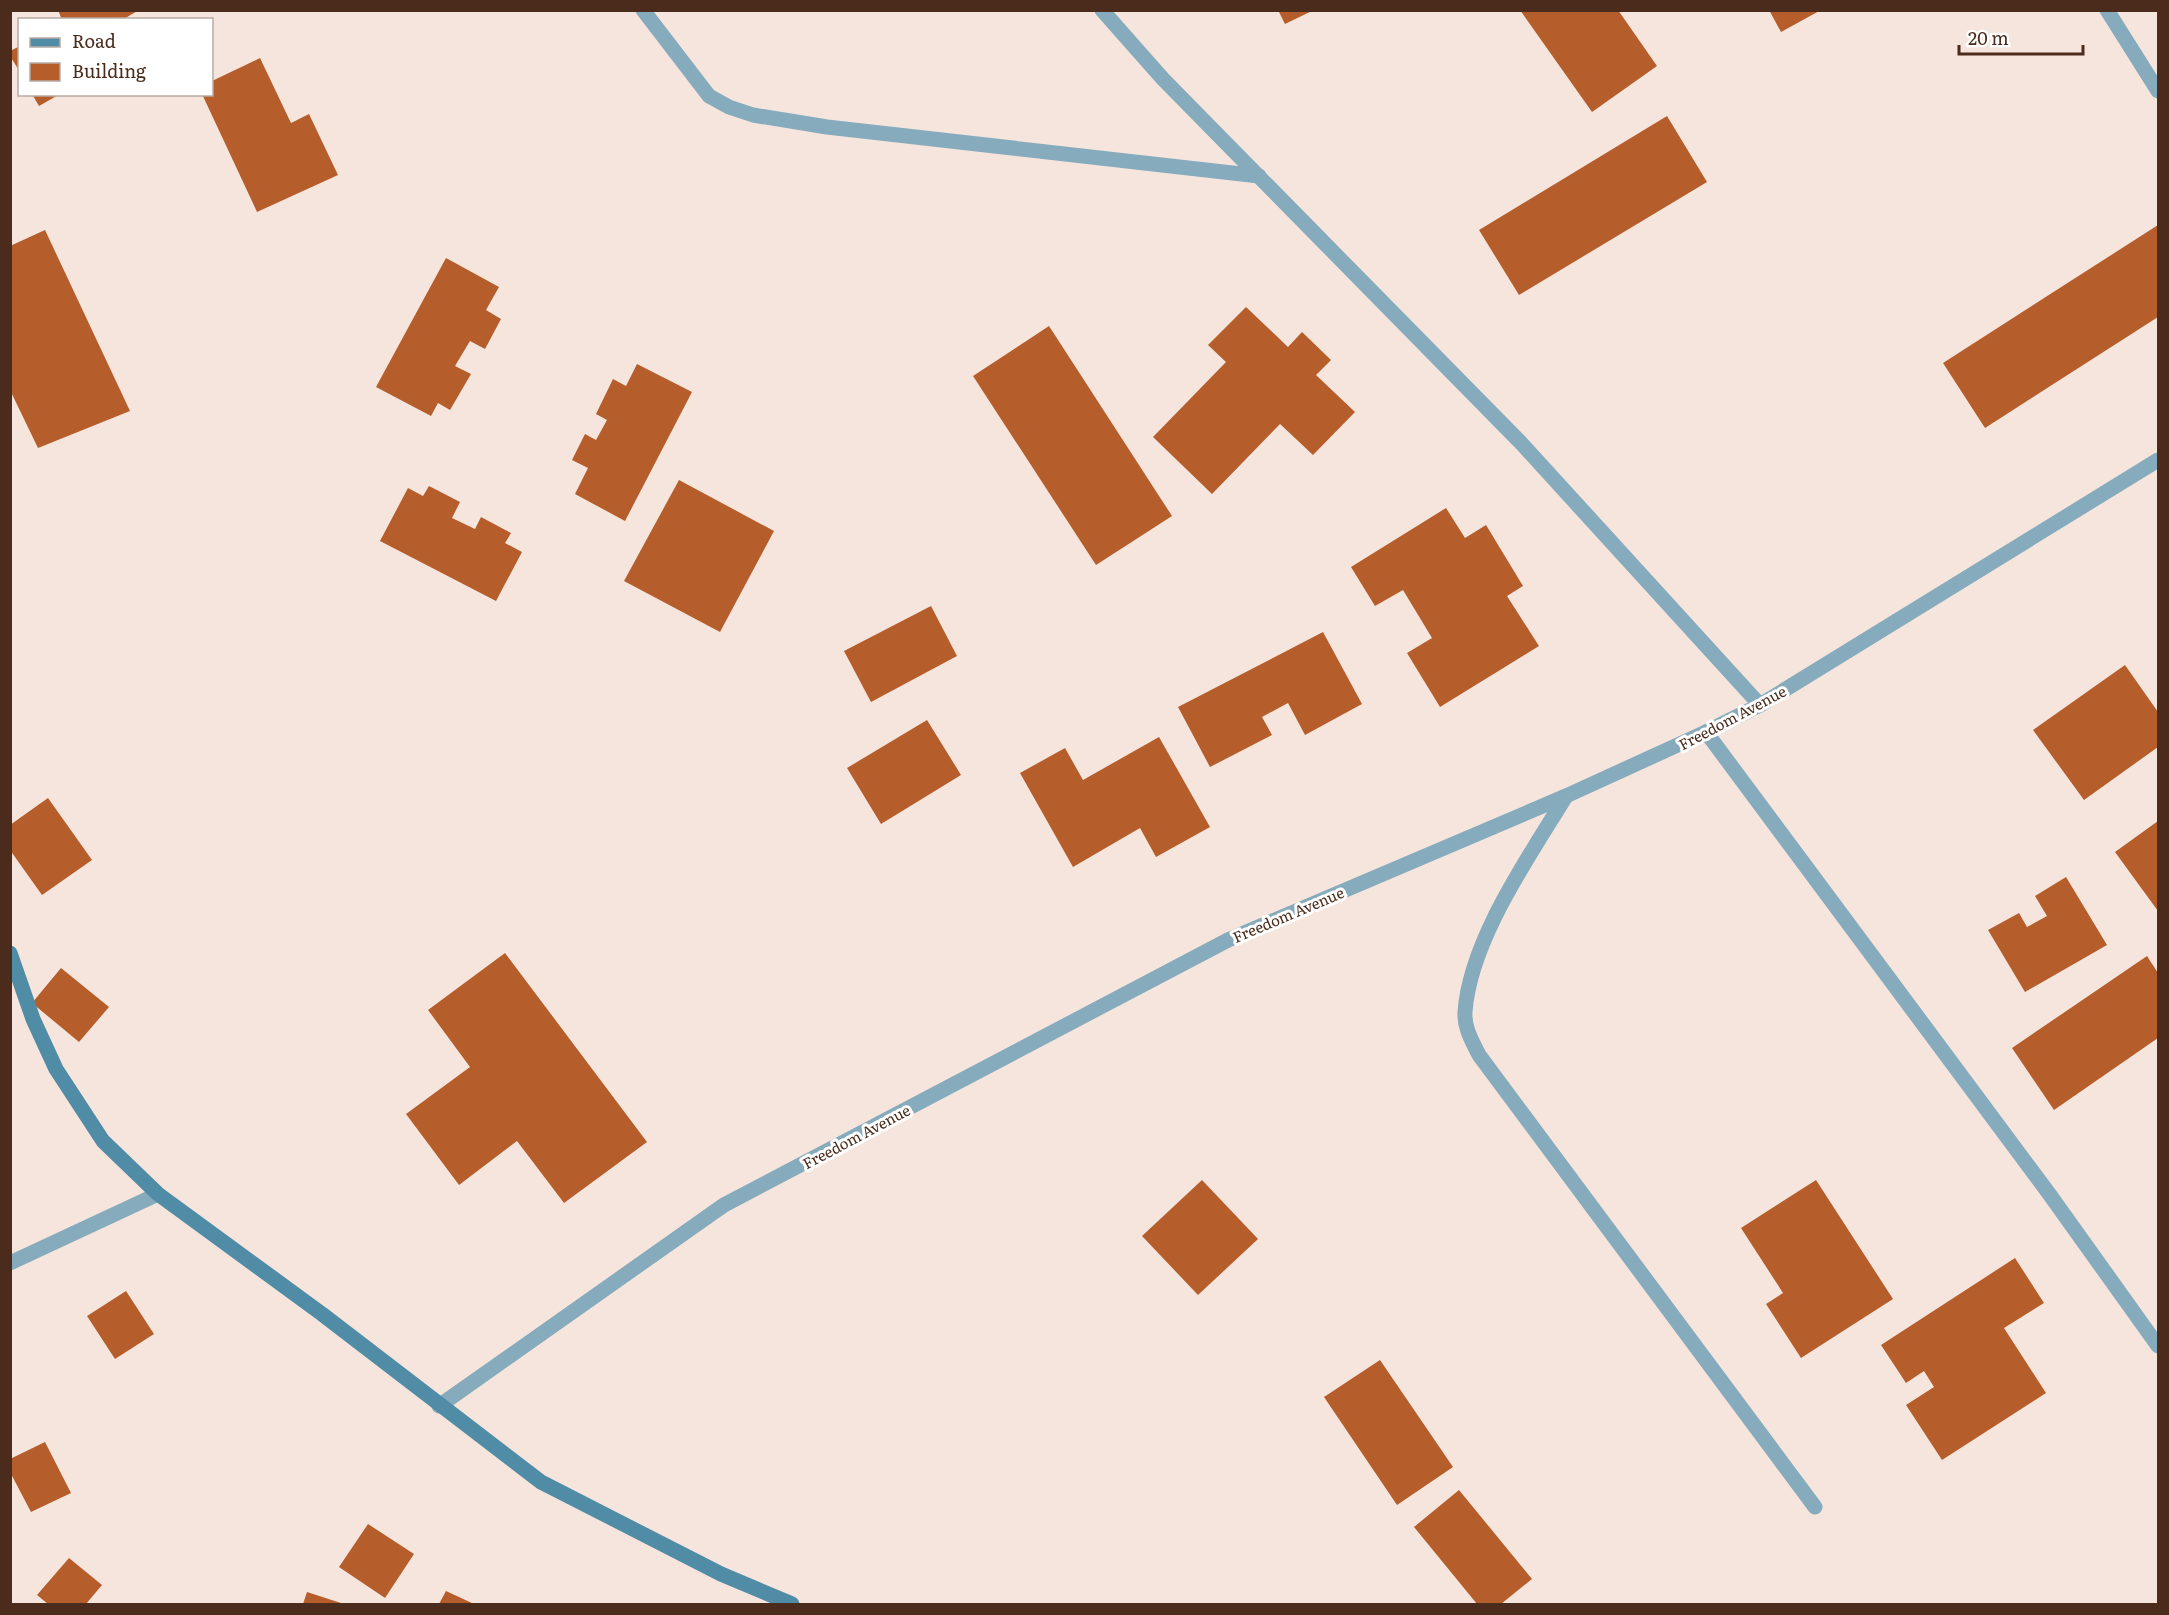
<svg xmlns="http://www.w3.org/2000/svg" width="2169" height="1615" font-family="Literata,serif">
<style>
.building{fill:#b55e2b}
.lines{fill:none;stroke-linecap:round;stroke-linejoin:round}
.street{stroke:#85abbc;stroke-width:15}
.secondary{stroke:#508ca6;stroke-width:15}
.labels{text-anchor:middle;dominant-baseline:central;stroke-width:6;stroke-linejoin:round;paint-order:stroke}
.street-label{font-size:15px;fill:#4b2b1b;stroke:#fff}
</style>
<rect width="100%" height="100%" fill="#f6e5dd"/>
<g class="building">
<path d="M58,10H139L122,20H62Z"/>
<path d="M1278,10H1314L1285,24Z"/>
<path d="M1520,10H1618L1657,66L1592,112Z"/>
<path d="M1769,10H1821L1781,32Z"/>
<path d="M20,46V72L10,56V51Z"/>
<path d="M260,58L291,123L309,114L338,175L257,212L202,94H212V81Z"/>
<path d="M32,94H60L39,106Z"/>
<path d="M1667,116L1707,182L1519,295L1479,230Z"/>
<path d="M2158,225V317L1985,428L1943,363Z"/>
<path d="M45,230L130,411L38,448L10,390V246Z"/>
<path d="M446,258L499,287L486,310L501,319L485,349L470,341L455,366L471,374L450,410L438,403L431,416L376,387Z"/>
<path d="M1246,307L1288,347L1302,332L1331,360L1316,375L1355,412L1313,455L1280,424L1212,494L1153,437L1226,362L1208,345Z"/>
<path d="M1049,326L1172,516L1096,565L973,376Z"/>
<path d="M637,364L692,392L625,521L575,494L588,468L572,460L585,434L596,440L607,420L596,414L613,379L626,386Z"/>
<path d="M679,480L774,531L720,632L624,581Z"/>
<path d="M429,486L460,502L452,518L475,529L481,517L511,533L505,543L522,552L496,601L380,541L408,488L423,496Z"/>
<path d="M1446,508L1465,538L1486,525L1523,586L1507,596L1539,646L1440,707L1407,653L1432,638L1403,590L1375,606L1351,567Z"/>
<path d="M931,606L957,656L871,702L844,651Z"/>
<path d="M1323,632L1362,704L1305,735L1288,703L1262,717L1272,735L1210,767L1178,707Z"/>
<path d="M2125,665L2158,712V747L2084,800L2033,730Z"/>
<path d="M927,720L961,775L881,824L847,768Z"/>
<path d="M1159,737L1210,827L1156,857L1140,828L1073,867L1020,773L1065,748L1083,780Z"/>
<path d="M48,798L92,860L42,895L10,850V825Z"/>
<path d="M2158,821V911L2115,852Z"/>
<path d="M2066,877L2107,945L2025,992L1988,930L2019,913L2027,927L2047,916L2035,896Z"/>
<path d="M505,953L647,1142L564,1203L517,1141L459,1185L406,1114L470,1067L428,1010Z"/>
<path d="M2147,956L2158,973V1038L2054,1110L2012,1048Z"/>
<path d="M61,968L109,1007L79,1042L32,1003Z"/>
<path d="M1202,1180L1258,1239L1198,1295L1142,1236Z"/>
<path d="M1816,1180L1893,1299L1801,1358L1766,1304L1783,1293L1741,1228Z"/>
<path d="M2015,1258L2044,1303L2004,1328L2046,1393L1942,1460L1906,1405L1934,1387L1924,1371L1906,1383L1881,1345Z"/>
<path d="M126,1291L154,1334L115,1359L87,1316Z"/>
<path d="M1380,1360L1453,1467L1397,1505L1324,1397Z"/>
<path d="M45,1442L71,1493L31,1512L10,1472V1459Z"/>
<path d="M1459,1490L1532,1579L1501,1604H1477L1414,1527Z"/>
<path d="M368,1524L414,1554L385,1598L339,1567Z"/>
<path d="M69,1558L102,1585L86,1604H48L37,1595Z"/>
<path d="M446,1591L474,1604H439Z"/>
<path d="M307,1592L344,1604H303Z"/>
</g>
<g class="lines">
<g class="street">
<path d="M643,10L709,96L729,107L753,115L827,127L1259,176"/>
<path d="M1102,10L1163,79L1522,444L1760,705"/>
<path d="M2107,10L2158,91"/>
<path d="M1706,732L2050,1195L2158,1346"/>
<path d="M1566,796C1529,857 1470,940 1465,1012C1464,1028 1472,1041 1479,1055L1815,1507"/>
<path d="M10,1263L158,1194"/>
<path d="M439,1406L724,1205L1228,940L1566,796L1706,732L1760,705L2158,460"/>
</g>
<path class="secondary" d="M10,953L33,1019L56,1069L103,1141L158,1194L322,1314L541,1482L721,1574L792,1604"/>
</g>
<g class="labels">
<g class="street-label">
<text transform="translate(1732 717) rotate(-28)">Freedom Avenue</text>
<text transform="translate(1288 914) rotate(-23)">Freedom Avenue</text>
<text transform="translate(856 1136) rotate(-28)">Freedom Avenue</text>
</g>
</g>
<rect width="2169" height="1615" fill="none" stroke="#4b2b1b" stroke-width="24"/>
<rect x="18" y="18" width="195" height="78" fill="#ffffff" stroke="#b7aaa4" stroke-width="1.5"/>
<rect x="30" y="38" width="30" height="9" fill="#508ca6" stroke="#b7aaa4" stroke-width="1.5"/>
<text x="72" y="48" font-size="18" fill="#4b2b1b">Road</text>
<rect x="30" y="63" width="30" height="18" fill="#b55e2b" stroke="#b7aaa4" stroke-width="1.5"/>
<text x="72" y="78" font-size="18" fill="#4b2b1b">Building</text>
<path d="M1959 45v9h124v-9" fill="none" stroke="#4b2b1b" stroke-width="3"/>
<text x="1968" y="45" font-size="18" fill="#4b2b1b" stroke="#ffffff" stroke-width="4.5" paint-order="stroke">20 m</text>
</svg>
